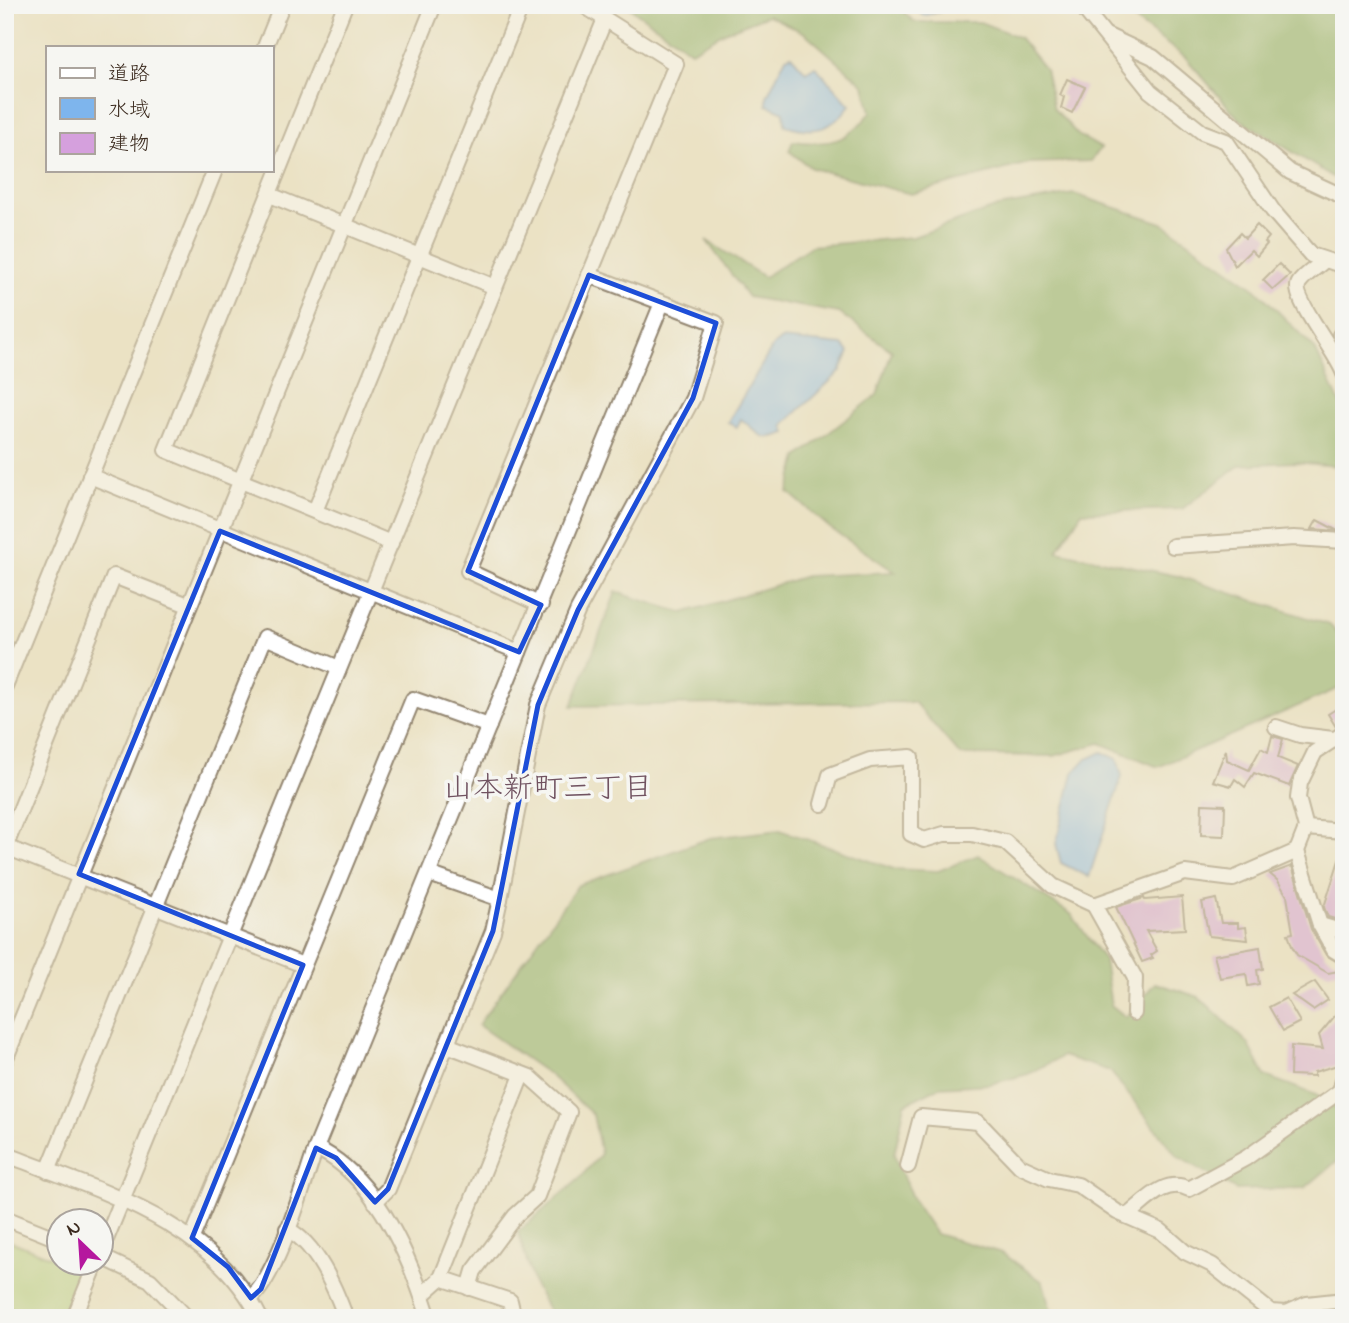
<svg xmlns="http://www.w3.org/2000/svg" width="1349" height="1323" font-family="'Indie Flower','Klee One',sans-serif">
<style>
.green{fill:#a9ca73;stroke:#727a48;stroke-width:2}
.forest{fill:#86ae65;stroke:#606c42;stroke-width:2}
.water{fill:#7eb5ed;stroke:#5c7086;stroke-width:2}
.building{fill:#d5a0dd}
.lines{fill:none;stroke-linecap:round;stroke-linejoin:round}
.minor-casing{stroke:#938671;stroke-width:18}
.minor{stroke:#fff;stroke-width:14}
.marked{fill:none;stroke:#1d4ed8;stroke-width:5;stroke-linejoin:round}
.labels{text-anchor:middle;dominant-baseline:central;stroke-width:7;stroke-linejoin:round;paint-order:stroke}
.neighbourhood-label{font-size:30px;fill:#715361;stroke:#f6f6f2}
</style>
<rect width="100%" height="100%" fill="#f6f6f2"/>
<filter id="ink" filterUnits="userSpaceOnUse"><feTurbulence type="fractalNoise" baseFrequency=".0143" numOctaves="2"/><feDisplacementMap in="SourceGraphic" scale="14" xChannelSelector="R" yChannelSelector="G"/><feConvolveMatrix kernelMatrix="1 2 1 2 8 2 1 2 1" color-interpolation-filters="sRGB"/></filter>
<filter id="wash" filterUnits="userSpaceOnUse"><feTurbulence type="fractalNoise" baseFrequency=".00686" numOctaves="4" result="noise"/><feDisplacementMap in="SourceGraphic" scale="28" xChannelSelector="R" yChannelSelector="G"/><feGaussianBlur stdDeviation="1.57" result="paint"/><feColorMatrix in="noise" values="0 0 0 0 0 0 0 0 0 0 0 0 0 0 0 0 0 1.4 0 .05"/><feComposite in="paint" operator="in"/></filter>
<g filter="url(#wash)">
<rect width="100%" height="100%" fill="#ebe2c4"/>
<path class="green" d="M5,1239L78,1268L83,1278L66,1318H32L5,1306Z"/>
<g class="forest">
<path d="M626,5H897L914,22H980L1019,37L1045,69L1054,109L1078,135L1101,148L1091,161L1029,163L911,194L811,168L789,151L793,141C831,146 847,142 871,112L864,85L805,33L768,15L727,31L691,51Z"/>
<path d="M1126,5H1344V184L1238,118L1186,58L1132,18Z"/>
<path d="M1074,194L1162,223L1256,289L1315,349L1344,412V467L1295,462L1240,465L1182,509L1082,512L1057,551L1178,576L1330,625L1344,641V686L1158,767L1100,743L1054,756L960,755L914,702L572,706L616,592L683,613L806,576L895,572L830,528L788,492L798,457L877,395L892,351L839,313L748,297L706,240L764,277L811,246L913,237L998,207Z"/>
<path d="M780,830L894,869L938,871L978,855L1071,914L1104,960L1111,1005L1126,1017L1155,983L1199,997L1248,1043L1265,1076L1316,1095L1344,1113V1155L1305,1188L1236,1190L1177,1156L1110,1071L1063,1056L1028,1074L990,1084L939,1087L905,1104L894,1155L913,1200L936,1234L1002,1253L1043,1282L1053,1318H553L534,1285L518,1232L578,1180L601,1154L593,1115L551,1076L478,1025L578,885L710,838Z"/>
</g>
<g class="water">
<path d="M911,5H942L940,12L924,16Z"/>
<path d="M791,55L806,72L815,66L850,105C831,131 815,134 785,125L784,112L767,105V96L786,57Z"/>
<path d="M781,339L843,345L849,352L840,372L783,425L786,433C759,443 761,434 741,419L737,427L728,422L773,346Z"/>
<path d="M1102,752L1117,759L1122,776L1089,877L1061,863L1056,844L1073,773L1085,760Z"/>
</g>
<g id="blocks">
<g class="building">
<path d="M1067,79L1085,87L1072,113L1061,108L1064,97L1060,95Z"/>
<path d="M1257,225L1269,237L1265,242L1267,244L1257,256L1251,250L1235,266L1226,248L1240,233L1245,238Z"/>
<path d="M1279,264L1290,275L1273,290L1263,280Z"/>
<path d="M1317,520L1338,531L1312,529Z"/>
<path d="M1344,704V723L1336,727L1328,714Z"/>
<path d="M1272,736L1283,739L1278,758L1298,766L1289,786L1254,773L1245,787L1235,779L1231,786L1213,781L1226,750L1227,760L1249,770L1261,748L1268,752Z"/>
<path d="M1202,804L1225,805L1224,836L1201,835Z"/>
<path d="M1341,854H1344L1342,921L1328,917L1324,907Z"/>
<path d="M1292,866L1311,929L1326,955L1344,966V970L1328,973L1297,955L1292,946L1288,934L1293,933L1287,896L1278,881L1270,874Z"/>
<path d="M1182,897L1185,929L1146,931L1157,951L1151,955L1153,958L1142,962L1116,907L1144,898L1145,900Z"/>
<path d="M1216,899L1221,923H1238V928L1246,927L1248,940L1209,936L1202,902Z"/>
<path d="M1260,947L1263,969L1257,970L1259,984L1248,986L1246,974L1220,978L1214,955Z"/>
<path d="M1315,982L1328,1000L1313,1010L1292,995Z"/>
<path d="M1286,998L1300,1022L1283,1031L1269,1007Z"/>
<path d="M1344,1005V1037L1337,1047L1341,1064L1314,1072V1076L1290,1075L1291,1046L1323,1049L1319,1035Z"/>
</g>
</g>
</g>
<g filter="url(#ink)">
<use href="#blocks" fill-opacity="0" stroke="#938671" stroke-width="2"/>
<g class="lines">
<g class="minor-casing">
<g id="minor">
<path d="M345,5L166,450L391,543"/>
<path d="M1081,5L1150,91L1202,132L1226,141L1273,211L1311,255L1344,266"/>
<path d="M1108,36L1153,57L1290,172L1344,197"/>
<path d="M265,47L282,5"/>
<path d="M270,195L495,287"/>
<path d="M1324,261C1316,268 1304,275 1299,283C1290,297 1338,354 1344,374"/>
<path d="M1340,335L1344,333"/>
<path d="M90,476L519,652"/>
<path d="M315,511L522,5"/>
<path d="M1173,546L1294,538L1344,541"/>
<path d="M541,605L468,571L676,64L583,5"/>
<path d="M5,686L215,170"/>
<path d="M1276,727L1300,735L1333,739"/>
<path d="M1344,733L1315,752L1300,783L1298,798L1306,828L1297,851L1320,925L1334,950L1344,956"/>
<path d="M822,804L830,775L870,760L911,757V834L924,840L944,834H972L1005,842L1053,886L1094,905L1185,873L1233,879L1297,851"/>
<path d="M1306,828L1344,831"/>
<path d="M6,847L303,965"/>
<path d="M5,848L114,576L188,605"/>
<path d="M500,899L538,705L578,610L693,398L716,323L589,275"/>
<path d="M1094,905L1135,978L1134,1013"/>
<path d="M1320,925L1344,932"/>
<path d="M447,1045L530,1077L569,1112L537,1196L515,1216L474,1271L469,1288"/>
<path d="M5,1060L434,5"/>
<path d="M316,1148C377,1177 410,1257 429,1318"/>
<path d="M5,1154C99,1191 212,1221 260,1318"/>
<path d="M908,1166L921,1117L978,1122L1020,1166L1049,1179L1078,1185L1117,1212L1161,1231L1185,1252L1212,1265L1271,1312L1287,1313L1307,1304L1344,1300"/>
<path d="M48,1171L265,637L339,668"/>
<path d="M375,1202L388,1189L493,931L500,899L429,874"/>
<path d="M1127,1216C1146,1201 1165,1177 1189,1189L1246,1158L1340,1091L1344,1077"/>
<path d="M5,1218L60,1240"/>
<path d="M287,1229C316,1243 335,1288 346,1318"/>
<path d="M192,1238L413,699L489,726"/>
<path d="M102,1249L605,19"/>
<path d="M102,1257L150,1280L187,1318"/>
<path d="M441,1278L510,1301L514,1318"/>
<path d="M422,1295L441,1278L522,1075"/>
<path d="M251,1298C278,1275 303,1185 316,1148L662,303"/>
<path d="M5,1315L12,1318"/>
<path d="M74,1318L96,1264"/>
</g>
</g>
<use href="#minor" class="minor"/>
</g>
</g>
<path d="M0 0H1349V1323H0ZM589,275L716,323L693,398L578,610L538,705L493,931L388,1189L375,1202L336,1158L316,1148L261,1289L251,1298L228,1267L192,1238L303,965L79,874L220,531L519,652L541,605L468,571Z" fill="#ebe2c4" fill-opacity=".55" fill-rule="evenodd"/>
<path class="marked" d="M589,275L716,323L693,398L578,610L538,705L493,931L388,1189L375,1202L336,1158L316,1148L261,1289L251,1298L228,1267L192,1238L303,965L79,874L220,531L519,652L541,605L468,571Z"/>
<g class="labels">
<g class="neighbourhood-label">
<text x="548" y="790">山本新町三丁目</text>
</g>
</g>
<rect width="1349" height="1323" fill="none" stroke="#f6f6f2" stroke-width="28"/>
<rect x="46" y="46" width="228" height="126" fill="#f6f6f2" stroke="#aba49d" stroke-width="2"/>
<rect x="60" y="68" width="35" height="10" fill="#ffffff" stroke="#aba49d" stroke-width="2"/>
<text x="108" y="80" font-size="21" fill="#3b2a1e">道路</text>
<rect x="60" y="98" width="35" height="21" fill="#7eb5ed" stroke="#aba49d" stroke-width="2"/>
<text x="108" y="116" font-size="21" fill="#3b2a1e">水域</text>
<rect x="60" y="133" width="35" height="21" fill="#d5a0dd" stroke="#aba49d" stroke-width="2"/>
<text x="108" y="150" font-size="21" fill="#3b2a1e">建物</text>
<g transform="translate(80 1242) rotate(335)"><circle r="33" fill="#f6f6f2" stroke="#aba49d" stroke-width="2"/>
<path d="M0-5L12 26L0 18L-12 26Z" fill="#b5179e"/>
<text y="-10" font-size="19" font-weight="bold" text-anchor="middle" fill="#3b2a1e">N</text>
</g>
</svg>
